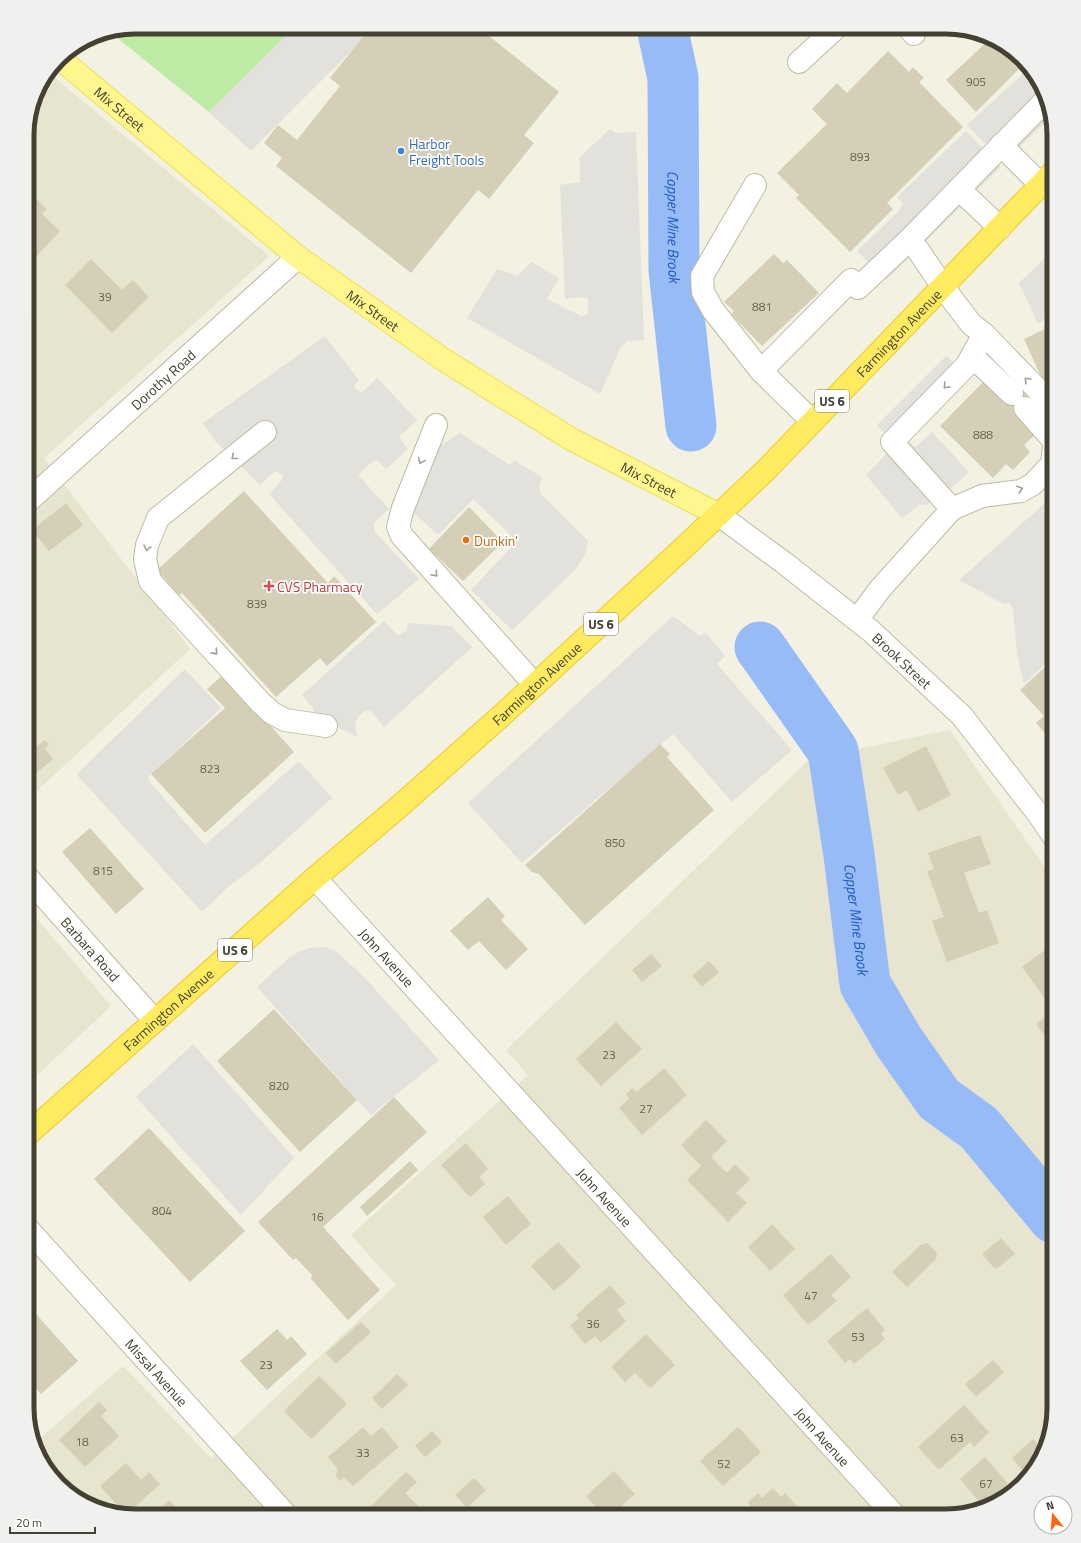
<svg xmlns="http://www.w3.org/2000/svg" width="1081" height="1543" font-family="'Titillium Web',sans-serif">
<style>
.residential{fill:#e7e4cf}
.green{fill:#bdeba5}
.parking{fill:#e2e1db}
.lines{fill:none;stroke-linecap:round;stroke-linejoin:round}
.river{stroke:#96bbf7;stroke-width:51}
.building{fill:#d4cfb6}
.minor-casing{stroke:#bebba4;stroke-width:24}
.major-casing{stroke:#eee053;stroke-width:24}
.highway-casing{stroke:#ebcb22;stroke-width:24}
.minor{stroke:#fff;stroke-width:22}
.major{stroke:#fff68e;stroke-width:22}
.highway{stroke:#ffeb60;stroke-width:22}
.oneway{stroke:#a2a098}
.shop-dot{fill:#3f7fe0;stroke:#fff;stroke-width:1.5}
.food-dot{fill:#e8710a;stroke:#fff;stroke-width:1.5}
.health-dot{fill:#e0444e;stroke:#fff;stroke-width:1.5}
.labels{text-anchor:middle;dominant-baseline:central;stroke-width:3.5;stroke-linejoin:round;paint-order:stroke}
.number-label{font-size:12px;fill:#686453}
.shield{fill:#fff;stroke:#7c7a70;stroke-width:1}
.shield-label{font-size:13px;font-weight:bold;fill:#444132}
.street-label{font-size:14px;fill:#444132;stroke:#fff}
.shop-label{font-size:14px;fill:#366cbe;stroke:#fff;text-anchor:start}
.food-label{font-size:14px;fill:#c56008;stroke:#fff;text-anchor:start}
.health-label{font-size:14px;fill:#be3a42;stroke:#fff;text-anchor:start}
.water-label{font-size:15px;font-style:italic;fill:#225ab8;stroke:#fff}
.rim{fill:none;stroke:#444132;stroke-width:5}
</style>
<rect width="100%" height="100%" fill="#f3f1e1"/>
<g class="residential">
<path d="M49,73L269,256L44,458L190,649L27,800V128L35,94Z"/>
<path d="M950,730L1054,881V1408L1040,1462L1000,1501L946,1516H128L81,1501L42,1462L36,1442L123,1366L211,1458L396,1285L351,1235L528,1075L506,1050L810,759Z"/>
<path d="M27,907L111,1006L27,1085Z"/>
</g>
<path class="green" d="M135,27H295L209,112L110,32Z"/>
<g class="parking">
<path d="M295,27H375L251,151L209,112Z"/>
<path d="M996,40L1000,42L1039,81L1049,118L1004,163L967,125L1026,71Z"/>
<path d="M610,129L615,133L636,132L644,340L628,341L621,347L600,394L467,318L497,269L517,276L532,262L559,278L547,299L581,316L586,315L588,312V299L584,297L565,299L560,185L580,182V161L579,158Z"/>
<path d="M966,131L1001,167L886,280L857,251L897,213L903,204L897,197Z"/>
<path d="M1054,249V311L1038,324L1019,283Z"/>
<path d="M325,336L359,380L355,384L354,387L360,392L364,391L377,378L417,420L400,436L401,440L408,449L386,469L377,460L372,462L358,475L389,509L374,523V531L419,579L377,614L269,494L282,480L283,476L278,472H274L260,485L215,441L203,423Z"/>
<path d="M946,356L970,378L908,438V440L914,447L917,446L932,432L969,472L957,483L926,505H919L902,518L866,475L886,454L889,449L888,437L877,425Z"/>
<path d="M460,433L508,464H511L514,460L543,478L539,486L541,494L588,541L585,555L574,571L512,630L471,590L517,541L473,499L438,535L413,512L434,450Z"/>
<path d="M1054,495V656L1024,684L1017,654L1013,609L1011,605L1009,603L1004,604L959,580Z"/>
<path d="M673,616L700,636L706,633L725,656L717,664L792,750L732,802L673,734L522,863L468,803Z"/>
<path d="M384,621L397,635H400L407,630L408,623L451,626L472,647L384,727L371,711L367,710L363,712L359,716L355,723L357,737L315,715L313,708L302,695Z"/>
<path d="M185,669L221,708L148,777L149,781L205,845L299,761L332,798L260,863L228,887L202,912L77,775L83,768Z"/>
<path d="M325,947L338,953L365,978L439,1060L371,1115L257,987L292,955L309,948Z"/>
<path d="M193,1044L294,1158L241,1215L136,1097Z"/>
</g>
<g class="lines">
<g class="river">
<path id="s1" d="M662,27L673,78L674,270L691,426"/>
<path id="s2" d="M760,647L833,751L849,855L865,984L899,1042L939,1099L979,1128L1054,1218"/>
</g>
</g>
<g class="building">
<path d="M389,27H478L559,92L524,135L534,143L489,199L478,190L411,273L276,166L282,158L264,143L278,125L297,140L340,86L330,78L370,28L381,37Z"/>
<path d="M990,39L1019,69L976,112L946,80Z"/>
<path d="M888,51L909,72L913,67L924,78L919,82L963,127L887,203L893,209L850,252L796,198L799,195L777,173L827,124L812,109L837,83L847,93Z"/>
<path d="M27,190L47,209L42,214L60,231L35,258L27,250Z"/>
<path d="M774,254L783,263L787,260L819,293L762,346L731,314L734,311L724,302Z"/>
<path d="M91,259L122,290L133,280L149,297L112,333L65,285Z"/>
<path d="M1054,319V405L1024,339L1045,329Z"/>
<path d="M987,378L1020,386L1034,400L1037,433L1024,445L1030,452L1013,470L1006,464L993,478L940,426Z"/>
<path d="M244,491L328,583L334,576L376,622L327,666L320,658L276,697L182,593L179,595L157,570Z"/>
<path d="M66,503L83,525L49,551L32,530Z"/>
<path d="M469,507L503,542L463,581L429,549Z"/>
<path d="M1054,659V736L1050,739L1036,723L1044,716L1020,690Z"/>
<path d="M224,674L294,752L205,833L151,774L225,708L207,689Z"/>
<path d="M45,740L49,745L45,749L53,759L27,781V749L30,752Z"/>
<path d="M660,744L670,754L667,757L714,810L585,925L539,874L532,872L525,865Z"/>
<path d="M926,746L951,795L918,812L907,790L898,795L883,768Z"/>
<path d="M90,828L144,889L116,914L62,852Z"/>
<path d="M980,835L991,864L964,873L979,913L987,910L999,943L947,962L932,921L944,917L927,871L934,869L928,853Z"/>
<path d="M488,897L505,916L501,920L528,949L506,970L479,941L468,950L450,931Z"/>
<path d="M1052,945L1054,947V1049L1036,1024L1054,1011L1022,967Z"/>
<path d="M651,954L662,966L642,982L632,970Z"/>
<path d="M709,961L719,972L702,987L692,976Z"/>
<path d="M274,1009L357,1100L300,1152L217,1061Z"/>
<path d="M616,1022L642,1049L601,1086L576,1059Z"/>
<path d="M664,1068L687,1095L642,1135L619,1108L629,1099L626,1094L633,1088L637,1092Z"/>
<path d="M394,1097L427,1132L323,1227L380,1290L348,1320L311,1279L312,1275L296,1258L293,1260L258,1222Z"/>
<path d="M706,1120L727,1141L711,1157L727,1173L735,1164L750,1179L736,1193L747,1203L728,1222L687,1180L701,1166L681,1145Z"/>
<path d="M149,1128L245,1231L190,1282L94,1179Z"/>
<path d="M466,1143L488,1169L479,1177L485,1184L470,1197L441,1165Z"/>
<path d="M410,1161L418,1170L367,1216L360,1207Z"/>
<path d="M508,1196L531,1224L506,1245L483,1217Z"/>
<path d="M772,1224L795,1249L770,1271L748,1247Z"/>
<path d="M1001,1238L1015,1254L998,1268H994L982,1254Z"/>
<path d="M558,1242L581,1267L554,1291L531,1266Z"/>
<path d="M928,1243L937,1254L935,1260L907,1287L892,1272L921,1245Z"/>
<path d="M831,1254L851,1277L831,1295L837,1301L808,1325L783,1295Z"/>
<path d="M610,1285L626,1303L617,1310L626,1321L601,1343L595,1336L585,1344L570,1326L579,1318L576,1315Z"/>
<path d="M27,1304L78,1361L41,1394L27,1379Z"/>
<path d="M867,1308L885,1330L881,1334L885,1339L854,1364L850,1359L845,1363L827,1341Z"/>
<path d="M361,1322L371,1332L336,1364L326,1353Z"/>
<path d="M277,1329L287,1340L291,1336L307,1354L267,1390L240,1361Z"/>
<path d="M646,1334L675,1365L650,1388L635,1373L625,1382L611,1367Z"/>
<path d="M993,1360L1004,1372L976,1397L965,1384Z"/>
<path d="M397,1374L408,1385L382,1409L372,1398Z"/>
<path d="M319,1376L347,1404L311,1439L284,1411Z"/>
<path d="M99,1402L107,1410L101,1416L119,1436L85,1467L59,1440Z"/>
<path d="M964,1405L989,1432L974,1447L970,1442L941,1468L938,1469L918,1447Z"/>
<path d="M363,1427L371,1436L382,1427L399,1447L353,1486L344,1477L340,1481L336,1476L338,1469L328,1457Z"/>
<path d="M738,1427L761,1452L723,1486L700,1461Z"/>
<path d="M432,1431L442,1442L425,1457L415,1446Z"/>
<path d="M1033,1439L1043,1450L1040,1462L1026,1475L1012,1458Z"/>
<path d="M985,1457L1011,1487L993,1503L983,1506L960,1479Z"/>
<path d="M126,1463L141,1480L149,1472L160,1484L126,1515L100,1486Z"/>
<path d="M614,1471L635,1494L610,1516H604L586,1496Z"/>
<path d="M406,1472L417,1482L405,1493L422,1510L416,1516H383L381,1514L379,1516H370L366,1511Z"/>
<path d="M474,1478L486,1490L467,1508L455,1495Z"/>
<path d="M773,1488L781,1497L785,1493L801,1511L796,1516H741L751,1507L748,1502L758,1493L762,1498Z"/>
<path d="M169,1500L184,1516H152Z"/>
</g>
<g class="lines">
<g class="minor-casing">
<g id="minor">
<path d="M908,27L914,34"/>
<path d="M799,62L837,27"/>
<path d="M1001,145L1041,185"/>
<path d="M755,185L702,276L703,292L713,310L761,371L812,421"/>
<path d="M959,189L1000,228"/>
<path d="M909,240L918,250L943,287L971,324L984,334L1041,393L1049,414L1054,439"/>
<path d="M858,288L909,240L1045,101"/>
<path d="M972,356L1012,394"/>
<path d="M761,371L851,280"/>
<path d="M1025,408L1053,440"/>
<path d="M436,425L403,508L398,527L402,536L535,685"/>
<path d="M265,432L158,518L147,545L145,559L150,581L261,703L272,713L285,720L326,726"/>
<path id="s3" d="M27,502L298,257"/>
<path d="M952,509L982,496L1021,491L1033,484L1052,464L1054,447"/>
<path id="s4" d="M719,515L783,562L871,631L962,716L1039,815L1054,837"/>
<path d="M857,620L880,589L952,509L892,442L967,365L984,334"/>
<path id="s5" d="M27,877L155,1021"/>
<path id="s6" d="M315,878L895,1516"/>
<path id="s7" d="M27,1228L287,1516"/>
</g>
</g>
<g class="major-casing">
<g id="major">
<path id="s8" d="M59,58L298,257L444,360L571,439L719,515"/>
</g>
</g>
<g class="highway-casing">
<g id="highway">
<path id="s9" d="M27,1135L315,878L401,805L501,716L678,553L766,470L1054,171"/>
</g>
</g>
<use href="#minor" class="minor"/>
<use href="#major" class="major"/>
<use href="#highway" class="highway"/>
</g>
<defs><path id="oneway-chevron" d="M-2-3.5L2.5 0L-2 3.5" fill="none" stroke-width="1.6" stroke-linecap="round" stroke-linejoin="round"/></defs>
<g class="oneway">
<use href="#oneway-chevron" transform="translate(1027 380) rotate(-134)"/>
<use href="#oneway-chevron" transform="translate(946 386) rotate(134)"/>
<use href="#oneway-chevron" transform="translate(234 457) rotate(141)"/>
<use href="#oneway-chevron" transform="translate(421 461) rotate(112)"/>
<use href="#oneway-chevron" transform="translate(1020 489) rotate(-18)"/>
<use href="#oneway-chevron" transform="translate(147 548) rotate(102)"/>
<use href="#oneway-chevron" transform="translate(435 574) rotate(49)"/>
<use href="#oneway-chevron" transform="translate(215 652) rotate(48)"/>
</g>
<circle class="shop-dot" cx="401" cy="151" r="4"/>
<circle class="food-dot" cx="466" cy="540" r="4"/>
<path class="health-dot" d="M267 580h4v4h4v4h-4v4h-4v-4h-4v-4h4z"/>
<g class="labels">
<g class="number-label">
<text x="976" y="81">905</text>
<text x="860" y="156">893</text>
<text x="105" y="296">39</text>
<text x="762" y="306">881</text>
<text x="983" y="434">888</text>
<text x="257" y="603">839</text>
<text x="210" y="768">823</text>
<text x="615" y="842">850</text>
<text x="103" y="870">815</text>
<text x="609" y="1054">23</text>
<text x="279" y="1085">820</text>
<text x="646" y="1108">27</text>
<text x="162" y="1210">804</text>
<text x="317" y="1216">16</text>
<text x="811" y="1295">47</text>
<text x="593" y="1323">36</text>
<text x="858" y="1336">53</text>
<text x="266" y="1364">23</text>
<text x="957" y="1437">63</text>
<text x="82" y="1441">18</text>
<text x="363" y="1452">33</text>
<text x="724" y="1463">52</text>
<text x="986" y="1483">67</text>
</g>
<g class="shield">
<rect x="815" y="390" width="34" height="22" rx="3"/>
<rect x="584" y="613" width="34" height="22" rx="3"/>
<rect x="218" y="939" width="34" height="22" rx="3"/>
</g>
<g class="shield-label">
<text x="832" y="401">US 6</text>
<text x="601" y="624">US 6</text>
<text x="235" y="950">US 6</text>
</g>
<g class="street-label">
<text stroke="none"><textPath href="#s8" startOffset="79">Mix Street</textPath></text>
<text stroke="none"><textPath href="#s8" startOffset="403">Mix Street</textPath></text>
<text stroke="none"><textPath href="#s9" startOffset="1185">Farmington Avenue</textPath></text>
<text stroke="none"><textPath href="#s3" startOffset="183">Dorothy Road</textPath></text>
<text stroke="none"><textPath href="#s8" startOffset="727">Mix Street</textPath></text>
<text stroke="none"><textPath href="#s4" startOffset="234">Brook Street</textPath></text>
<text stroke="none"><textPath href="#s9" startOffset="681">Farmington Avenue</textPath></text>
<text stroke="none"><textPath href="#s5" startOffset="96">Barbara Road</textPath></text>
<text stroke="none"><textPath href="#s6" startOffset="107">John Avenue</textPath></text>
<text stroke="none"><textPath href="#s9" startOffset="189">Farmington Avenue</textPath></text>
<text stroke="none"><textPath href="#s6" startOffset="431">John Avenue</textPath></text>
<text stroke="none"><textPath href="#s7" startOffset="194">Missal Avenue</textPath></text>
<text stroke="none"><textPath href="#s6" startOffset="755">John Avenue</textPath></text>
</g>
<g class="shop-label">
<text x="409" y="143">Harbor<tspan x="409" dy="16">Freight Tools</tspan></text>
</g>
<g class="food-label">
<text x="474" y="540">Dunkin'</text>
</g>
<g class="health-label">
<text x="277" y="586">CVS Pharmacy</text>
</g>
<g class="water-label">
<text stroke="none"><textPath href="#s1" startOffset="201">Copper Mine Brook</textPath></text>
<text stroke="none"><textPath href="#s2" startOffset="297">Copper Mine Brook</textPath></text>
</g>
</g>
<path d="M0 0H1081V1543H0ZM135 34H946A101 101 0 0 1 1047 135V1408A101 101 0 0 1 946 1509H135A101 101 0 0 1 34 1408V135A101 101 0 0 1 135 34Z" fill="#f0f0ef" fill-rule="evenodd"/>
<path class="rim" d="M135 34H946A101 101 0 0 1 1047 135V1408A101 101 0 0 1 946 1509H135A101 101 0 0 1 34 1408V135A101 101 0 0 1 135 34Z"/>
<g transform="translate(1053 1515) rotate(343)"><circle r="19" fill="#ffffff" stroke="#b4b3ad"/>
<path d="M0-3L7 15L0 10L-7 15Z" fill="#ff630c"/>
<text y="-6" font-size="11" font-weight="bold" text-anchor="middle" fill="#444132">N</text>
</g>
<path d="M10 1527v6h85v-6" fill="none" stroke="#444132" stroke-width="2"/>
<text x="16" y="1527" font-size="12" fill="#444132" stroke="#ffffff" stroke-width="3" paint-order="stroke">20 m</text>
</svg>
